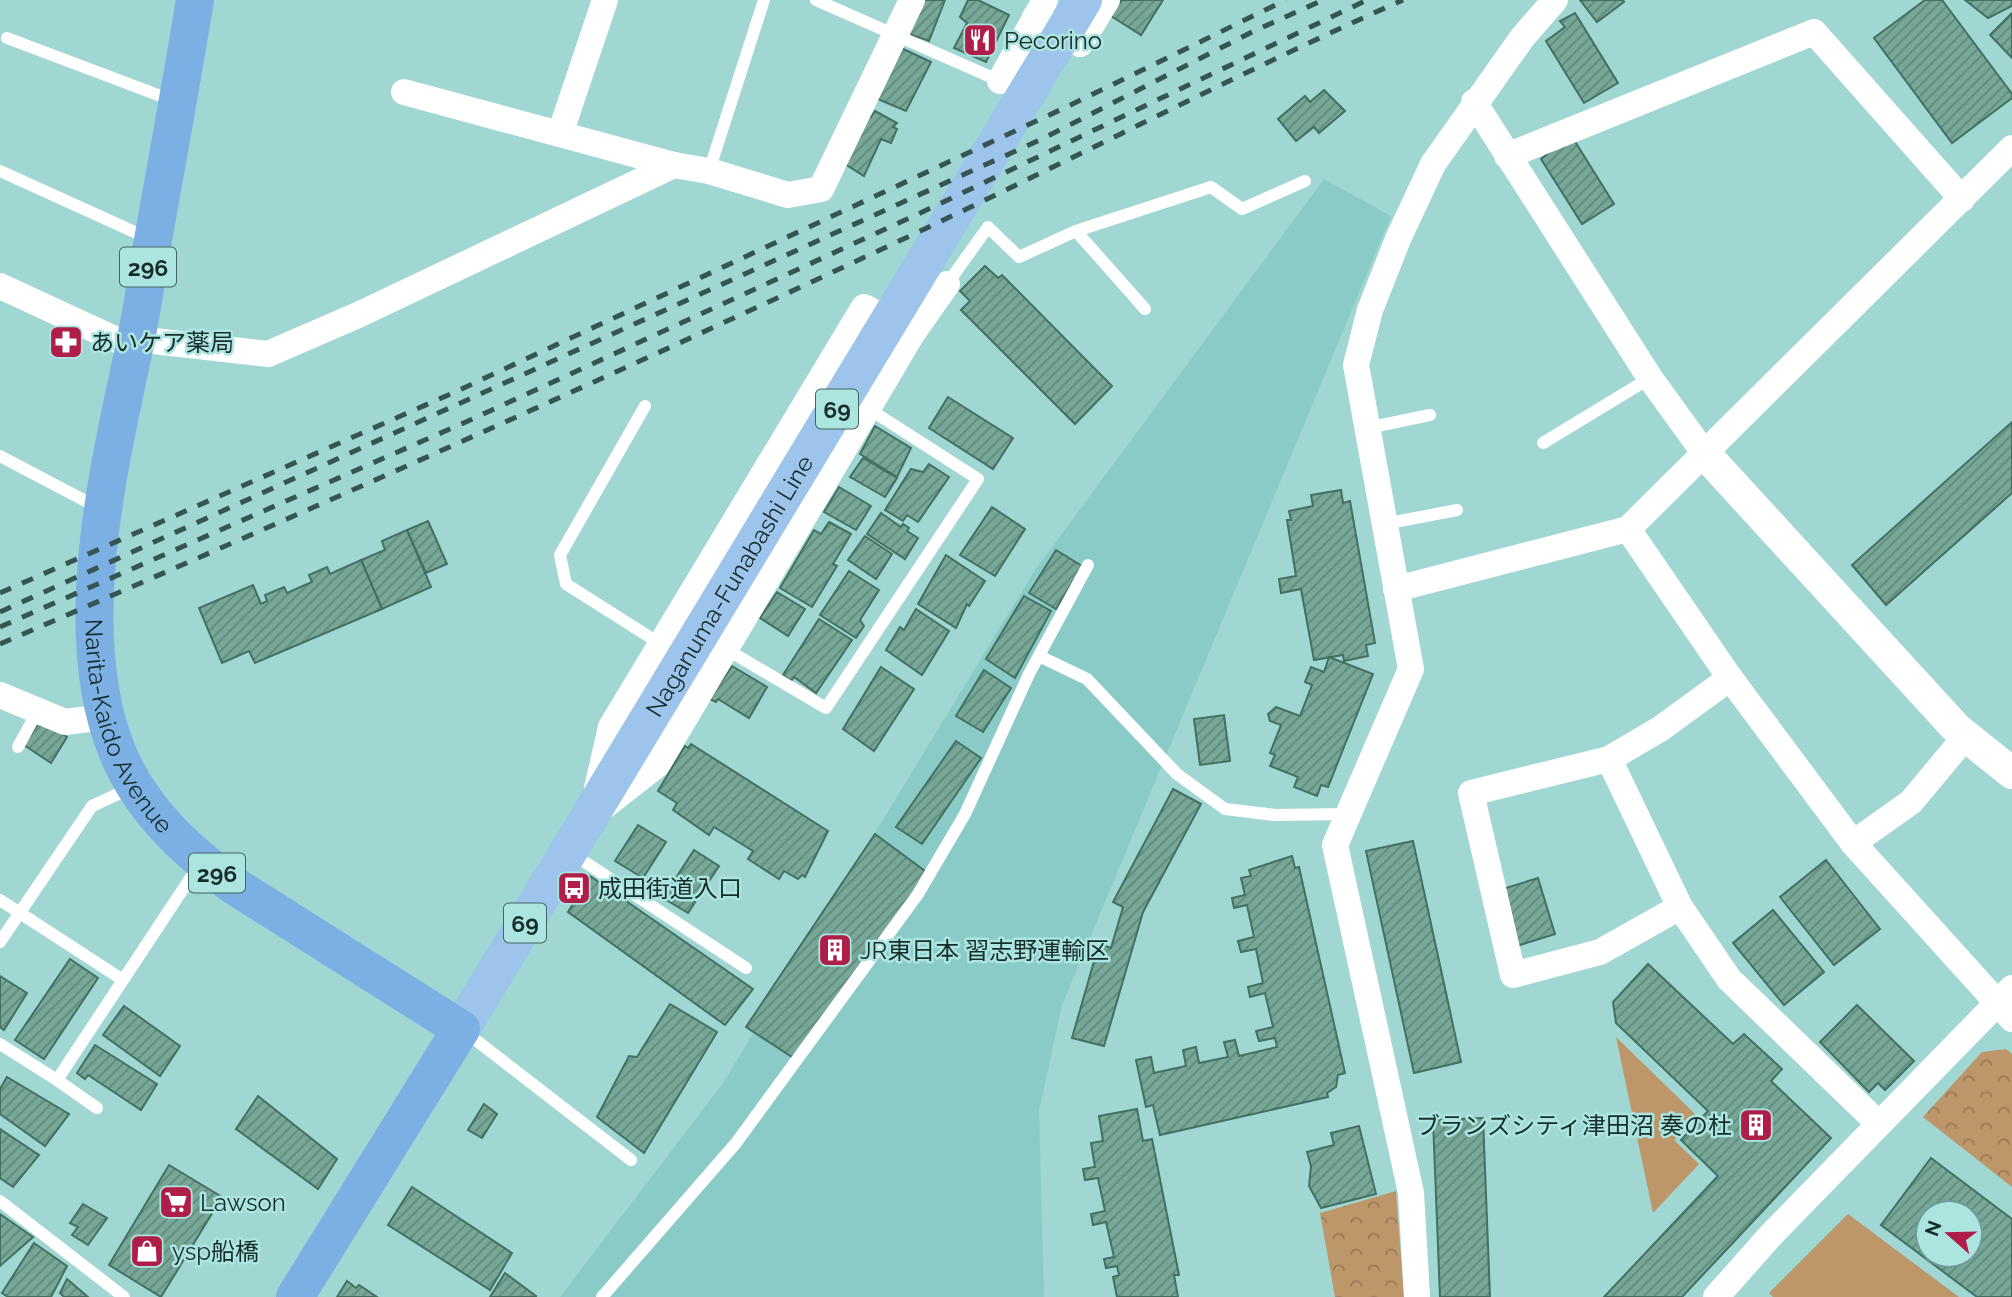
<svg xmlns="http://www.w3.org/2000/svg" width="2012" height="1297" font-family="Raleway,'Noto Sans JP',sans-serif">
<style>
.built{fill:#8acbc7}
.green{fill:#bd966a}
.park{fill:url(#park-crowns)}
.building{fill:url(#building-hatch);stroke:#427161;stroke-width:2;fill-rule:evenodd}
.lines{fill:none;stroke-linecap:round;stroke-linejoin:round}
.service{stroke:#fff;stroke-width:12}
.minor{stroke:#fff;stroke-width:26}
.tertiary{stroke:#fff;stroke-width:32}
.primary{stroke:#9dc4eb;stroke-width:38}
.trunk{stroke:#7cb0e4;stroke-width:38}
.rail{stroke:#365452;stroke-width:5;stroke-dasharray:12 12;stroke-linecap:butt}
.labels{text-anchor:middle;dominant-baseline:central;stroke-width:5;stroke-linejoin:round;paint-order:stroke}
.shield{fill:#ace4e0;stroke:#436461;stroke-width:2}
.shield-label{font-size:23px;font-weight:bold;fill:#162d2b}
.poi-label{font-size:24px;fill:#162d2b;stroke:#ace4e0;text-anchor:start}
.street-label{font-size:24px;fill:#162d2b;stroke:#ace4e0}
</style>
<defs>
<pattern id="park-crowns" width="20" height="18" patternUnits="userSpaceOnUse" patternTransform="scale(1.75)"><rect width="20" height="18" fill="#bd966a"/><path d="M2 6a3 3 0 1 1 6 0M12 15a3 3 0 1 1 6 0" fill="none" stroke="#997b57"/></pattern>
<pattern id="building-hatch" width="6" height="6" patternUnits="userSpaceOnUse" patternTransform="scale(1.75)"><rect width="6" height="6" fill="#77a796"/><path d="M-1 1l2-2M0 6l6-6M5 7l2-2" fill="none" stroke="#61887b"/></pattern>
</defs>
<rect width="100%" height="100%" fill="#a0d7d3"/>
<path class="built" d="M1324,179L1391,216L1062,1005L1039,1111L1044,1297H560L723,1083L1033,573Z"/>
<g class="green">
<path d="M1616,1037L1697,1116L1674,1140L1699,1164L1653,1213Z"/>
<path d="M1848,1214L1959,1297H1773L1769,1293Z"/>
</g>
<g class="park">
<path d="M2006,1049L2012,1054V1187L1923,1117L1982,1052Z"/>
<path d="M1396,1191L1404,1297H1335L1320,1213Z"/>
</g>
<g class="building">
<path d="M921,0H945L929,41L906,33Z"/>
<path d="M968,0H978L1009,15L986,62L954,48L967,23L960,17Z"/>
<path d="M1121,0H1163L1141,35L1111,16Z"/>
<path d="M1580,0H1623L1624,2L1597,22Z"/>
<path d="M1925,0H1942L2012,94V98L1952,143L1874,38Z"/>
<path d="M1965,0H2012V6L1988,18Z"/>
<path d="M1575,13L1618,83L1584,103L1546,41L1565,27L1560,21Z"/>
<path d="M2012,13V58L1990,35Z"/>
<path d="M899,47L931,62L906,111L873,97Z"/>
<path d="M1324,90L1345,111L1319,133L1314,127L1296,141L1278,119L1305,96L1310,102Z"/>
<path d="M875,111L897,123L893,127L897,129L891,143L881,139L864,176L845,164L868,112L871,117Z"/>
<path d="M1571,135L1614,204L1582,224L1541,159Z"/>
<path d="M985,266L998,278L1002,275L1112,386L1075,424L961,310L970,301L960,291Z"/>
<path d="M948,397L1013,438L993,469L929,428Z"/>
<path d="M2012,422V493L1886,605L1852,565Z"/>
<path d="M875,426L911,448L897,477L860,454Z"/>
<path d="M863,458L897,478L885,497L850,477Z"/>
<path d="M929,464L949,477L918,522L907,515L903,521L885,510L911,469L923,472Z"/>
<path d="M839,487L871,506L856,530L824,512Z"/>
<path d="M1341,490L1343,503L1350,501L1375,643L1366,645L1368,656L1344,661L1343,655L1314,660L1301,589L1281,593L1279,579L1296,576L1287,520H1291L1289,511L1313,506L1311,495Z"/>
<path d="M992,507L1025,529L995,576L960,555Z"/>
<path d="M881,513L901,527L903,524L909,528L907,531L918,538L905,559L867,534Z"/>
<path d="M428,521L447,564L426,573L407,530Z"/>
<path d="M829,522L851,534L833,564L837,566L812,607L780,588L814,530L821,534Z"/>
<path d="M407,530L431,587L382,609L361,560L385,550L382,541Z"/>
<path d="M865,536L892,554L876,579L848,560Z"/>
<path d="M1056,550L1082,566L1056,609L1029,593Z"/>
<path d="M946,555L985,581L969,606L967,604L956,628L918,604Z"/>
<path d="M361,560L382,609L255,663L249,651L222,663L199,608L253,585L261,604L267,601L265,595L284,587L287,593L312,582L309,575L327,567L330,574Z"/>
<path d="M849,571L879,590L860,620L864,626L856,638L820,615Z"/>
<path d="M777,592L805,609L788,636L760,618Z"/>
<path d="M1024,596L1051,611L1015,678L986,659Z"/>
<path d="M916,609L949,631L922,675L886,650L900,627L904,630Z"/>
<path d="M819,619L852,640L816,693L794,677L791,681L783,675Z"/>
<path d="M1329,657L1373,674L1328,787L1321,785L1317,796L1294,787L1298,777L1270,766L1275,755L1270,753L1281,725L1270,721L1268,714L1276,707L1300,716L1312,685L1305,682L1311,667L1324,672Z"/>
<path d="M732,666L767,687L749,718L718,699L716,702L710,699Z"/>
<path d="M881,667L914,689L874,751L843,729Z"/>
<path d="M984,670L1011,688L983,732L956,716Z"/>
<path d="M1224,715L1230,761L1200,765L1194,719Z"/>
<path d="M41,719L67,737L51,763L24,745Z"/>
<path d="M956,741L981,758L922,844L896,827Z"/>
<path d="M691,744L828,831L805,877L802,875L798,879L784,871L779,879L748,859L753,851L714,827L709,835L673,810L677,803L658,791L685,746L688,748Z"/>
<path d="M1173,789L1201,804L1143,912L1104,1046L1072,1038L1099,944L1111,948L1123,907L1113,902Z"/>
<path d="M638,825L666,842L643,878L615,861Z"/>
<path d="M875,834L929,874L795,1059L746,1027Z"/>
<path d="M1413,841L1461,1062L1414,1073L1366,851Z"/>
<path d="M694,850L719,866L688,913L663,898Z"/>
<path d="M1292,856L1295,868L1299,867L1345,1073L1338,1075L1336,1087L1327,1093L1328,1097L1160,1135L1153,1105L1146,1107L1136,1060L1151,1057L1154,1073L1186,1066L1183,1050L1196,1047L1199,1063L1228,1057L1224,1042L1235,1040L1239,1056L1277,1047L1275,1038L1259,1041L1256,1031L1273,1027L1265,993L1250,997L1248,987L1263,983L1256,949L1241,952L1238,941L1254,937L1247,905L1234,908L1232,898L1245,895L1241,878L1251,876L1249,870Z"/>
<path d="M1826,860L1880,929L1834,965L1780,897Z"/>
<path d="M590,876L753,989L725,1025L568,912Z"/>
<path d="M1538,878L1555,934L1517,946L1500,890Z"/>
<path d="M1773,910L1824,972L1784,1005L1733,943Z"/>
<path d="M70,959L98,978L44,1059L15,1040Z"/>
<path d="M1648,964L1733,1044L1744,1034L1782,1069L1771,1081L1831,1138L1682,1297H1604L1718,1176L1681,1140L1708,1111L1616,1023L1613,1002Z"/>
<path d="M0,976L27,993L4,1030L0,1027Z"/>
<path d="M670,1004L717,1032L644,1153L597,1117L629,1056L637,1057Z"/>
<path d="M1857,1005L1914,1061L1885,1090L1878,1083L1869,1092L1820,1042Z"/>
<path d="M124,1006L180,1046L160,1076L103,1035Z"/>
<path d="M95,1045L157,1084L141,1110L88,1075L85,1079L77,1073Z"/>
<path d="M7,1077L69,1114L45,1146L0,1114V1089Z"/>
<path d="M258,1096L337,1159L318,1189L236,1129Z"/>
<path d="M484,1104L497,1114L482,1138L468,1130Z"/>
<path d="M1137,1109L1143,1141L1152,1139L1179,1275H1174L1178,1297H1117L1113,1277L1119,1275L1117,1266L1106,1268L1104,1259L1114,1257L1106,1222L1093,1225L1091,1214L1105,1211L1098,1178L1085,1180L1083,1169L1095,1167L1091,1143L1103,1141L1099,1116Z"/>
<path d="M1483,1118L1490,1297H1440L1433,1120Z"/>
<path d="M1359,1126L1376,1194L1321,1208L1309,1186L1311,1166L1307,1152L1334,1145L1331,1133Z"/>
<path d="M0,1129L39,1155L13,1187L0,1178Z"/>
<path d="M1931,1158L2012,1219V1297H1977L1881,1225ZM1928,1213H1970V1255H1928Z"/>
<path d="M169,1165L222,1197L161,1297L109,1265Z"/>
<path d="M412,1187L512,1253L490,1290L388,1225Z"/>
<path d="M83,1204L107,1218L88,1245L72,1235L78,1227L70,1223Z"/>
<path d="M0,1214L33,1237L0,1266Z"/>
<path d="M34,1243L67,1266L51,1297H8L2,1293Z"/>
<path d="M505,1273L536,1296V1297H490Z"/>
<path d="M67,1279L88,1297H64L60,1293Z"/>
<path d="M347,1281L356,1288L359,1285L377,1297H337Z"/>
</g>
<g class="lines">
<g class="service">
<path d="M816,0L1000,81"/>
<path d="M7,38L174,101"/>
<path d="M0,171L150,239"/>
<path d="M709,171L764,0"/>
<path d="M1076,231L1145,309"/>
<path d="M947,284L988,227L1019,257L1076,231L1211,187L1242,209L1305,181"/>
<path d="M645,406L560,555L566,584L659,643"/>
<path d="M1367,428L1430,415"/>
<path d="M1543,443L1650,378"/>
<path d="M0,456L99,508"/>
<path d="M1384,524L1457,510"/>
<path d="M726,649L826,708L978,479L869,409"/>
<path d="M1039,656L1087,679L1177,774L1225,809L1275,815L1347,814"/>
<path d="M18,747L37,712"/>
<path d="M571,853L746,968"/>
<path d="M0,900L123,980"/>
<path d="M0,942L92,806L133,787"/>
<path d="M464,1031L631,1160"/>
<path d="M0,1044L57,1080L199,865"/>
<path d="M57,1080L97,1108"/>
<path d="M0,1201L124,1297"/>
<path d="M602,1297L736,1143L918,894L965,814L1029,674L1088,565"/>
</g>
<g class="minor">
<path d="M1035,17L1080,44L1107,0"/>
<path d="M1000,81L1045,0"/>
<path d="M404,92L674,165L709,171L788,195L821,189L912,0"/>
<path d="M1474,102L1650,378L1705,454"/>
<path d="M560,134L605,0"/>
<path d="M1507,156L1814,32L1962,199"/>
<path d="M0,286L134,348"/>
<path d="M136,339L268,354L358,315L674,165"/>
<path d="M1628,529L1730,678L1853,843L2012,1019"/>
<path d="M1396,589L1628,529L2012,148"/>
<path d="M0,695L65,722L105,717"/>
<path d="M1609,759L1680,907L1729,979L1879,1124"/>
<path d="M597,788L611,727L864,307L904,328"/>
<path d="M602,808L657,765L912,334L947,284"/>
<path d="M1853,843L1911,802L1966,736"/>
<path d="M1680,907L1600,952L1513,975L1471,793L1609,759L1660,729L1730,678"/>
<path d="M1417,1297L1411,1193L1335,845L1411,669L1356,365L1370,310L1398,239L1433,164L1522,38L1555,0"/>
<path d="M1716,1297L1772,1234L2012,988"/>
</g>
<path class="tertiary" d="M1705,454L1957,729L2012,773"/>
<path class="primary" id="s1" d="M461,1029L1083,0"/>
<path class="trunk" id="s2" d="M195,0C182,80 167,160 153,240C147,273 143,306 136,339C110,463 68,629 117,751C140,808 184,849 233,885L461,1029L295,1297"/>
<g class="rail">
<path d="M0,593L455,392L1060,110L1286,0"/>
<path d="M0,612L1042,139L1252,32L1323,0"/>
<path d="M0,627L468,421L916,215L1367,0"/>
<path d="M0,644C301,514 602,381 899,241C1068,162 1232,76 1403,0"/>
</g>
</g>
<defs>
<g id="restaurant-square" transform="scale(1.75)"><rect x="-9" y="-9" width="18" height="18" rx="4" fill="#af1d49" stroke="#ace4e0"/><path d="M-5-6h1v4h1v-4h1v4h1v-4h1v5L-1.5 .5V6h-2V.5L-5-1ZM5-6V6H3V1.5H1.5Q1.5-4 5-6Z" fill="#fff"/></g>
<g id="pharmacy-square" transform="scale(1.75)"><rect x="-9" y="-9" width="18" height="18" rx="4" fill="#af1d49" stroke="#ace4e0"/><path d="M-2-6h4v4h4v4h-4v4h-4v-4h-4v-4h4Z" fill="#fff"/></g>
<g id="bus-square" transform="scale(1.75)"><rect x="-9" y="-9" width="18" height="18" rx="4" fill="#af1d49" stroke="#ace4e0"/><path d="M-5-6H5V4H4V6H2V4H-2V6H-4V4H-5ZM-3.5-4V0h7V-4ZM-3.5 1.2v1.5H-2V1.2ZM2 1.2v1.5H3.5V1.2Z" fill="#fff"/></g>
<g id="building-square" transform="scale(1.75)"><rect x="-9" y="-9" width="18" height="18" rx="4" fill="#af1d49" stroke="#ace4e0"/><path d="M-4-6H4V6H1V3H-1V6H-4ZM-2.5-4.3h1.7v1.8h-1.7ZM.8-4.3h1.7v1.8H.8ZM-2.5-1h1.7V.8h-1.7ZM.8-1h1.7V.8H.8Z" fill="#fff"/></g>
<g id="supermarket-square" transform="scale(1.75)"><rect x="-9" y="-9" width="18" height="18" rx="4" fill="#af1d49" stroke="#ace4e0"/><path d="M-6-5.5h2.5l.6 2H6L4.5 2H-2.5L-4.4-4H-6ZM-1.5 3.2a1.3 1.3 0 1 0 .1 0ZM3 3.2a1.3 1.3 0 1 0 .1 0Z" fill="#fff"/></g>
<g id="shop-square" transform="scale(1.75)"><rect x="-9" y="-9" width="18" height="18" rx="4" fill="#af1d49" stroke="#ace4e0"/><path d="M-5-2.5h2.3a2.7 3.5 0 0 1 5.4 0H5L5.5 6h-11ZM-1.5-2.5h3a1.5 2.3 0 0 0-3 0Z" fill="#fff"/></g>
</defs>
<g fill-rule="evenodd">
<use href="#restaurant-square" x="980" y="40"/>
<use href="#pharmacy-square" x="66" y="342"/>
<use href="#bus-square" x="574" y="888"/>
<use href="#building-square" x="835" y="950"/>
<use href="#building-square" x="1756" y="1125"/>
<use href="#supermarket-square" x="176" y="1202"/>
<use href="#shop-square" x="147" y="1251"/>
</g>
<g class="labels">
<g class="shield">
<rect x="120" y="247.5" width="56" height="39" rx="5"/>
<rect x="816" y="389.5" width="42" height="39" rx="5"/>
<rect x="189" y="853.5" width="56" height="39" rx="5"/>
<rect x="504" y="903.5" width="42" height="39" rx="5"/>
</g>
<g class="shield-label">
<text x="148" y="267">296</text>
<text x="837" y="409">69</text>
<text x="217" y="873">296</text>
<text x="525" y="923">69</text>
</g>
<g class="poi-label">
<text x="1004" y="40">Pecorino</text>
<text x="90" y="342">あいケア薬局</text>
<text x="598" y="888">成田街道入口</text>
<text x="860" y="950">JR東日本 習志野運輸区</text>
<text x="1732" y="1125" text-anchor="end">ブランズシティ津田沼 奏の杜</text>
<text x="200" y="1202">Lawson</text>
<text x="172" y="1251">ysp船橋</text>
</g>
<g class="street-label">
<text stroke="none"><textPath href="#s1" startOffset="518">Naganuma-Funabashi Line</textPath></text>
<text stroke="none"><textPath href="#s2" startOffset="742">Narita-Kaido Avenue</textPath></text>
</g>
</g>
<g transform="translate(1949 1234) rotate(290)"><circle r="33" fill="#ace4e0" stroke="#709b98" stroke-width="2"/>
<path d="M0-5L12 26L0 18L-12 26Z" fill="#af1d49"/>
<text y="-10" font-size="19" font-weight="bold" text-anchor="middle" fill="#162d2b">N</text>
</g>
</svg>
